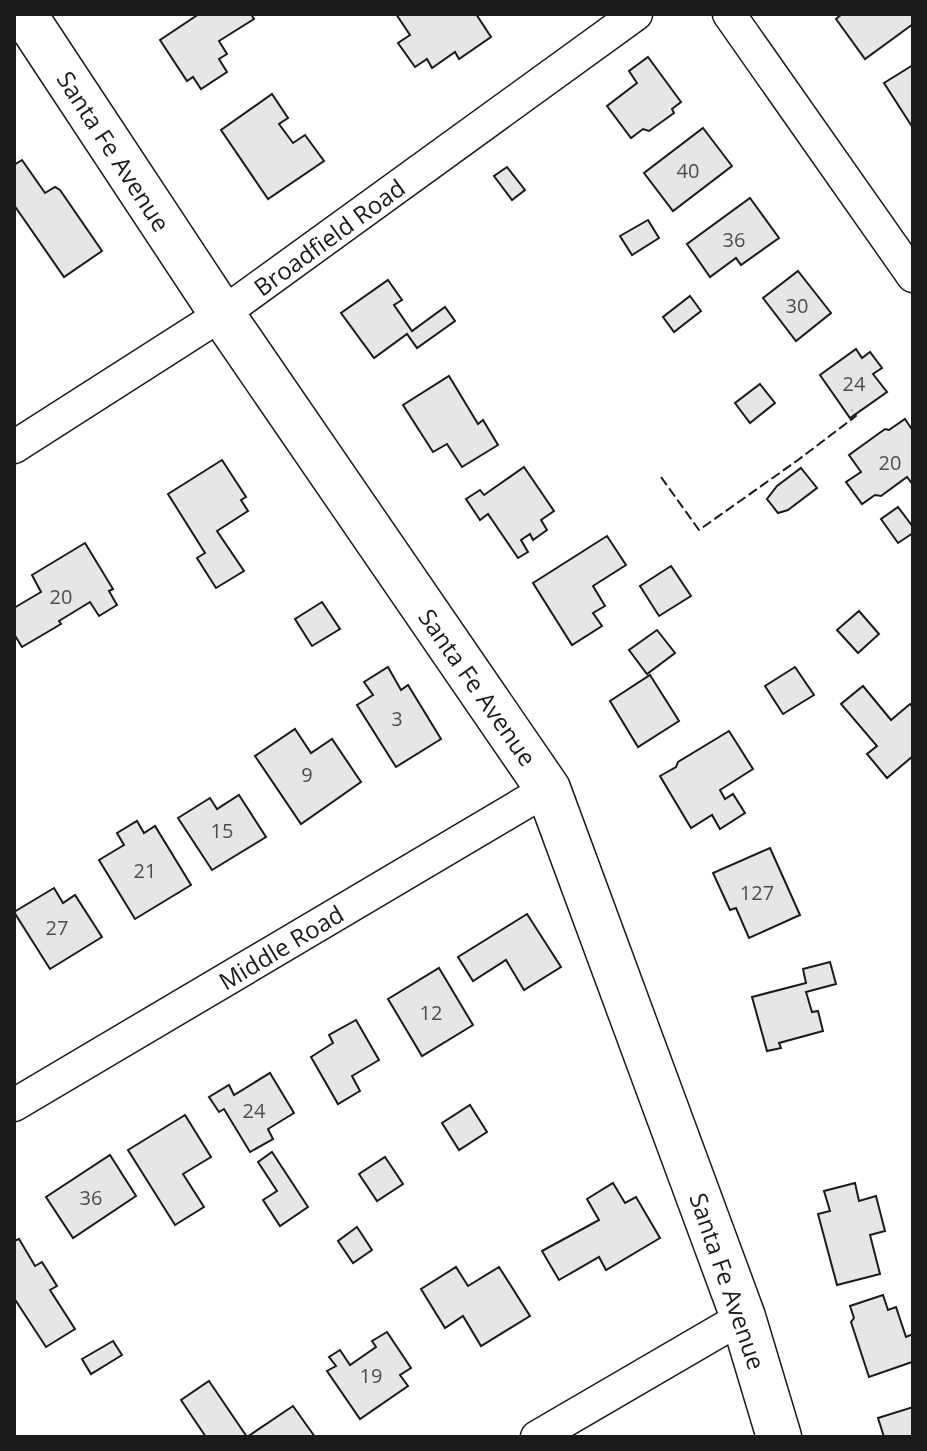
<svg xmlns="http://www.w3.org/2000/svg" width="927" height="1451" font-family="'Open Sans',sans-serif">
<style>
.building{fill:#e6e6e6;stroke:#1a1a1a;stroke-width:2}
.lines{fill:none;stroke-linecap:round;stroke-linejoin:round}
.street-casing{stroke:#1a1a1a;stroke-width:35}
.secondary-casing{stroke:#1a1a1a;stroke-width:47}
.street{stroke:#fff;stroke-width:32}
.secondary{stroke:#fff;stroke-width:44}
.fence{stroke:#1a1a1a;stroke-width:2;stroke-dasharray:10 4;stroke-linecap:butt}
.labels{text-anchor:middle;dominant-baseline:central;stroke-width:6;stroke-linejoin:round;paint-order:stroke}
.number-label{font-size:20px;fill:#4d4d4d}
.street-label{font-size:24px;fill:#1a1a1a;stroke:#fff}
</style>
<rect width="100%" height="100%" fill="#fff"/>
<g class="building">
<path d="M199,14H251L254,19L219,41L227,54L219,59L227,72L201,89L193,77L187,81L160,40Z"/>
<path d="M396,14H476L491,37L459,59L455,52L432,68L427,59L415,67L398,43L410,35Z"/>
<path d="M842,14H913V24L865,59L836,19Z"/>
<path d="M648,57L681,102L672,109L674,113L649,131L643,129L631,138L607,106L637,83L629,71Z"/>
<path d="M913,65V123L911,125L884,83Z"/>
<path d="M272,94L288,118L279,124L293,143L305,135L324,161L268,199L221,130Z"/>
<path d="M703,128L732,166L673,211L644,173Z"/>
<path d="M22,160L45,193L55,187L60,190L102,251L64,277L14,205V165Z"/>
<path d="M507,167L525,190L512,200L494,176Z"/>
<path d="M750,198L779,238L741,265L736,258L710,277L687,244Z"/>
<path d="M648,220L659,238L632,255L620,236Z"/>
<path d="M798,271L831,313L796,341L763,298Z"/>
<path d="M388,280L402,300L394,305L412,331L445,307L455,321L417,348L407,334L374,358L341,313Z"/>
<path d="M690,296L701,311L674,332L663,317Z"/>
<path d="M856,349L862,358L870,352L882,368L873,374L887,392L850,418L820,375Z"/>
<path d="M449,376L478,424L483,420L498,445L462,467L447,444L433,452L403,405Z"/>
<path d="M760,384L775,403L750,423L735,403Z"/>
<path d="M905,419L913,431V485L907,477L881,496L875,495L862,504L846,482L861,472L849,455L885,429L889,430Z"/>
<path d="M222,460L246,497L241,500L248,511L217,531L244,571L216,588L197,558L205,553L168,494Z"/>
<path d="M524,467L554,511L541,520L547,530L533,540L530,534L521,540L528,552L518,558L488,514L480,520L466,499L480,490L484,495Z"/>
<path d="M801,468L817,488L788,510L778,513L767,499L777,486Z"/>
<path d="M898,507L913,527V533L898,543L881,519Z"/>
<path d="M607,536L626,565L593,586L605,606L593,613L602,626L572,645L533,583Z"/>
<path d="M85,543L113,589L109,591L117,605L99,616L90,602L59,621L61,624L22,647L14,634V608L41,592L32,575Z"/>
<path d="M671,566L691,596L659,616L640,586Z"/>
<path d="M322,602L340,629L312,646L295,619Z"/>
<path d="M859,611L879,634L858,653L837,630Z"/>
<path d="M657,630L675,653L647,674L629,650Z"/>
<path d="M388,667L401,690L408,685L441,739L396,767L357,705L373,695L364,682Z"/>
<path d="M795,667L814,695L783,714L765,686Z"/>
<path d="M650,675L679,721L638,747L610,701Z"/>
<path d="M863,686L891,720L910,704L913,707V756L887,778L867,754L877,746L841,704Z"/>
<path d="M295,729L311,753L332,739L361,782L301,824L255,756Z"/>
<path d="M729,731L753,769L720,790L725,799L733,794L745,813L720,829L712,815L691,828L660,776L676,767L678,762Z"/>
<path d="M239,795L266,837L212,870L178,818L210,798L217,809Z"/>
<path d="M137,821L144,833L155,826L191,885L135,919L99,860L124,845L117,833Z"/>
<path d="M770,848L800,915L749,938L736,908L730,910L713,873Z"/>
<path d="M54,888L63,903L75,895L102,937L50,969L14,912Z"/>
<path d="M527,914L561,967L524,990L506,960L473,981L458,957Z"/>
<path d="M830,962L836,984L806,992L812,1012L818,1011L823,1031L779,1043L781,1048L767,1051L752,997L806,983L803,969Z"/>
<path d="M439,968L473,1025L422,1056L388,999Z"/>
<path d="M356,1020L379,1060L352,1076L360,1091L338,1104L311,1057L333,1043L329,1035Z"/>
<path d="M270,1073L294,1113L268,1129L273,1139L250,1152L224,1109L219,1112L209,1097L229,1085L234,1095Z"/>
<path d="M470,1105L487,1132L459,1150L442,1123Z"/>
<path d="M185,1115L211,1157L183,1174L204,1207L175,1225L128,1150Z"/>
<path d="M272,1152L308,1207L280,1226L263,1200L277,1191L258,1162Z"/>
<path d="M110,1155L136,1196L73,1238L46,1197Z"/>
<path d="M385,1157L403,1184L377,1201L359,1174Z"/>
<path d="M613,1183L625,1203L636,1197L660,1238L606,1270L599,1257L559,1280L542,1251L599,1220L587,1199Z"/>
<path d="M855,1183L859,1201L876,1196L885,1231L870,1235L880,1274L837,1285L818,1214L830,1211L824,1191Z"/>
<path d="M357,1227L372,1250L353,1263L338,1241Z"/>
<path d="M19,1239L35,1266L42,1262L57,1286L50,1290L75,1329L46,1347L14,1298V1241Z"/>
<path d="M456,1267L468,1286L499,1267L530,1316L481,1346L463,1316L445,1328L421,1289Z"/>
<path d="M883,1295L888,1310L896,1307L906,1337L913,1334V1364L912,1362L869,1377L851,1322L854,1318L850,1306Z"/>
<path d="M387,1332L411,1368L400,1375L408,1386L360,1419L327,1371L336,1366L329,1357L340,1350L350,1365L376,1347L372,1341Z"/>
<path d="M113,1341L122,1355L91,1374L82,1359Z"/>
<path d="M209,1381L247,1437H206L181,1400Z"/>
<path d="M293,1406L315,1437H247Z"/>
<path d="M913,1407V1437H884L878,1418Z"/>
</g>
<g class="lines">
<g class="street-casing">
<g id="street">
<path d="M729,14L913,276"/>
<path d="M14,447L222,314L636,14"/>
<path d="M14,1105L548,789"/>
<path d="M537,1437L743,1317"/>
</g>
</g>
<g class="secondary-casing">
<path id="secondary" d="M24,14L222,314L548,789L743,1317L779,1437"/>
</g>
<use href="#street" class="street"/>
<use href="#secondary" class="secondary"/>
<path class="fence" d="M661,477L699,530L798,460L856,416L852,410"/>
</g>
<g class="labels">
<g class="number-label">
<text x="688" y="170">40</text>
<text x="734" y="239">36</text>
<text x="797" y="305">30</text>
<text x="854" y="383">24</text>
<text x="890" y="462">20</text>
<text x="61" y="596">20</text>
<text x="397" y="718">3</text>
<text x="307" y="774">9</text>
<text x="222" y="830">15</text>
<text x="145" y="870">21</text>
<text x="757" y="892">127</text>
<text x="57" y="927">27</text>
<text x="431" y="1012">12</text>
<text x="254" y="1110">24</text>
<text x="91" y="1197">36</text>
<text x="371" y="1375">19</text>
</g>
<g class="street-label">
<text transform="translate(114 151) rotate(57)">Santa Fe Avenue</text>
<text transform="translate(329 237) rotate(-36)">Broadfield Road</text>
<text transform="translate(478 687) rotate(55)">Santa Fe Avenue</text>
<text transform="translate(281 947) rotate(-31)">Middle Road</text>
<text transform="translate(728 1281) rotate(71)">Santa Fe Avenue</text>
</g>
</g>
<rect width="927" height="1451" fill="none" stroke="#1a1a1a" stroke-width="32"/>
</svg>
